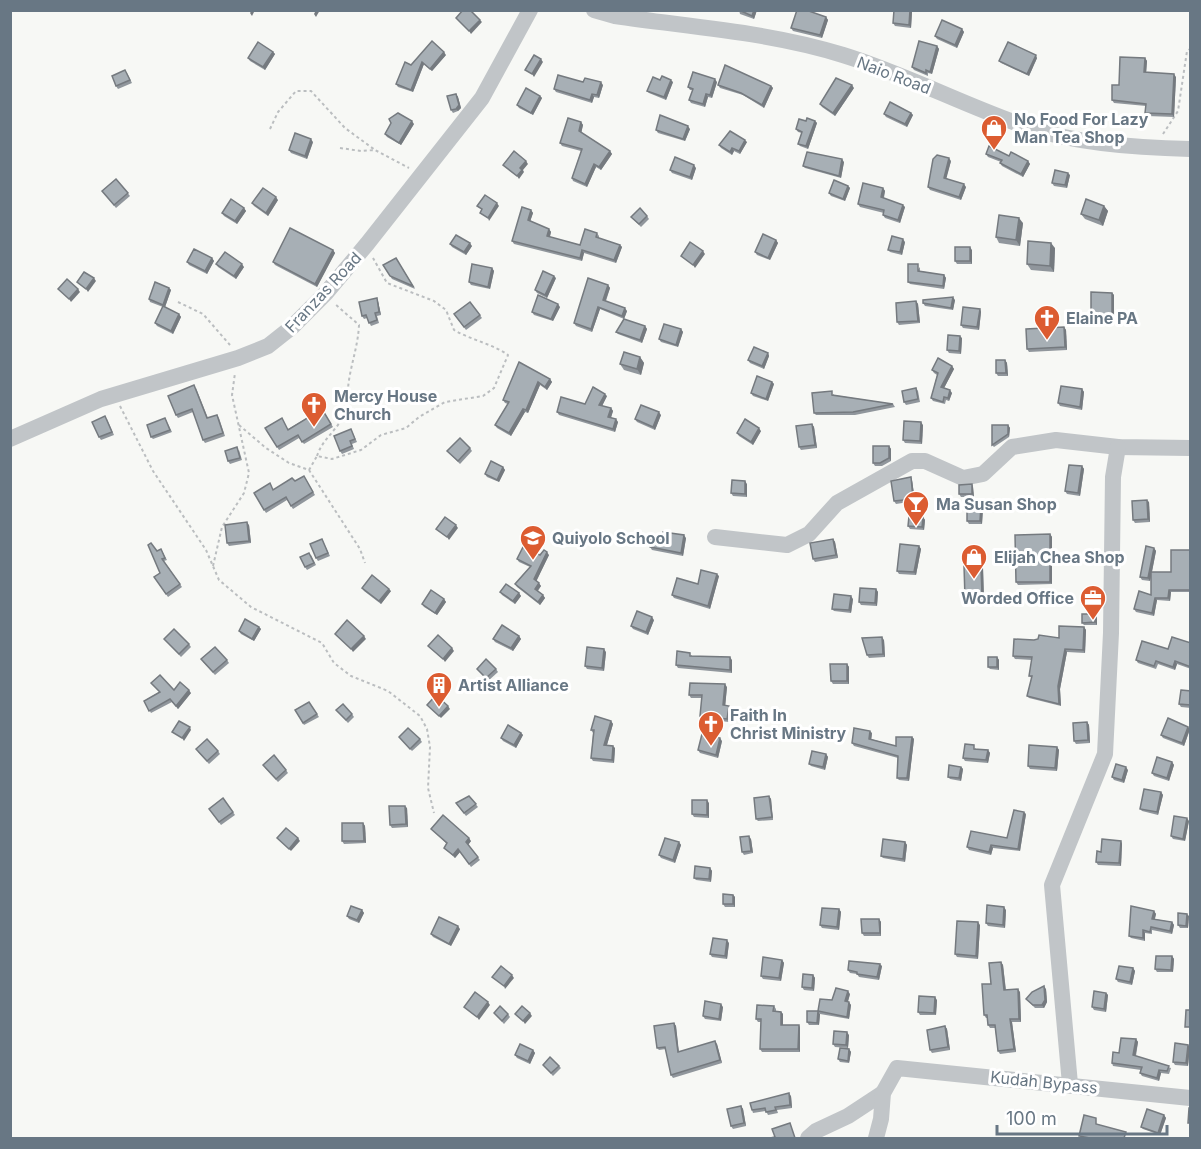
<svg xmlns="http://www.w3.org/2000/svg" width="1201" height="1149" font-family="Inter,sans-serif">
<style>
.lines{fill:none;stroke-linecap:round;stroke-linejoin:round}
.path{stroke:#bbbec0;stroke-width:2;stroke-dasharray:3 3;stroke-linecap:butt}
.minor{stroke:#c1c5c8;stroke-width:16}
.wall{fill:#90969c}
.shaded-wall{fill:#757a7f}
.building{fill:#a7afb5;stroke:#757a7f;stroke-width:1.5}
.labels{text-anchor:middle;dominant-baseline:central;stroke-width:6;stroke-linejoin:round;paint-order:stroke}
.street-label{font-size:16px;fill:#687784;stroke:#fff}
.poi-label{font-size:16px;font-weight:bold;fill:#687784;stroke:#fff;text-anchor:start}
</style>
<rect width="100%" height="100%" fill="#f7f8f5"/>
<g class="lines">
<g class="path">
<path d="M270,129L278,112L296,91H311L345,128L375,150"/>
<path d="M1163,134L1178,111L1187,51L1190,49"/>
<path d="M340,148L361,151L375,150L409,168"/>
<path d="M178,302L203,314L230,345"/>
<path d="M120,406L153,471L206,550L219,580L251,607L322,643L334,663L351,676L388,691L420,716L427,729L430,747L428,788L434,813"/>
<path d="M239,425L266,448L289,463L309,470L360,549L365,563"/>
<path d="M317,456C322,440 335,432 343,417C348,407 347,392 349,380C352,361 358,345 359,325L335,304"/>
<path d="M309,470L317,456L332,459L361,450L381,435L406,428L419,417L445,402L483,396L494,388L508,355C493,344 471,340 454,330L446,310L434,301L387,283L373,258"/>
<path d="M213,566L222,527L244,493L249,473L232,395L235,373"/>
</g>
<g class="minor">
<path d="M594,10L615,16C690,27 770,32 843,55C908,75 969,108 1033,129C1080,144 1141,148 1190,149"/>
<path d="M10,439L101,399L238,358L268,346L292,327L326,293L367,244L482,98L530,10"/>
<path d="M715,537L787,545L809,534L837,503L912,461H925L963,478L983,474L1012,447L1056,440L1118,447L1190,448"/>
<path d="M1070,1084L1052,885L1105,754L1111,633L1113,477L1118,447"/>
<path d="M808,1138L816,1131L848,1116L883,1093"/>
<path d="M876,1138L881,1119L883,1093L897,1068L1190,1098"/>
</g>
</g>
<g class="wall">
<path d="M739,10H757L754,19L740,14Z"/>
<path d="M912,12L911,28L895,26L893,23Z"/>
<path d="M826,17L828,20L822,38L793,31L791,28Z"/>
<path d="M962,29L964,32L957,48L937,39L935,36Z"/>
<path d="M937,46L939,49L932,74L928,73V76L914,70L912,67Z"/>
<path d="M273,52L275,54L265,70L250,61L248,58Z"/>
<path d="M446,55L432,71L424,64L413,92L398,87L396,84L411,65Z"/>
<path d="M1037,58L1029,76L1001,63L999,61Z"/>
<path d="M1145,58L1147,61L1146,72L1176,77L1174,117L1147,116L1145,113L1146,106L1114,103L1112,100L1119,85Z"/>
<path d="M127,73L132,83L118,89L116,86Z"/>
<path d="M583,82L603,85L599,98L594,97L592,103L556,92L554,89Z"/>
<path d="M673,82L666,100L649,93L647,91Z"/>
<path d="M717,82L712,98L708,97L705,107L691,103L689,100L693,90H690L688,87Z"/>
<path d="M718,85L771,86L773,88L764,108L743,95L720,88Z"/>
<path d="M854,88L835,116L822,107L820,104Z"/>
<path d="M456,94L458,97L461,108L458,111L453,113L451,110Z"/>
<path d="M540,96L542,98L533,115L519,108L517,105Z"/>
<path d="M911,113L913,115L907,127L886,117L884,114Z"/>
<path d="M806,121H815L817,123L808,149L800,146L798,144L802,133L798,132L796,129Z"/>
<path d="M581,122L583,125L581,133L610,151L612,154L601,170L596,167L587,187L573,181L572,178L581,151L562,146L560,143Z"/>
<path d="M414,124L401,145L387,137L385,134Z"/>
<path d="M690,129L685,141L658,133L656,130Z"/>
<path d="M313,142L307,159L291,153L289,150Z"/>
<path d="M747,142L740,154L734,151L732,155L721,148L719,145Z"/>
<path d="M986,154L1028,161L1030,164L1023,177L1002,166L1000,163L1001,162L988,157Z"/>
<path d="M951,161L946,178L966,187L961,200L930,190L928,187Z"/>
<path d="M844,162L841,178L805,168L803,166Z"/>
<path d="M696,168L692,180L672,173L670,170Z"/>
<path d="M1070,175L1067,188L1054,186L1052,183Z"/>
<path d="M116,179L130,196L116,208L102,191Z"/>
<path d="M848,186L850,188L845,201L831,196L829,193Z"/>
<path d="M883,188L885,191L884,198L905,207L900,223L885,218L883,215L884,213L860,207L858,204Z"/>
<path d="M278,200L268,216L254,206L252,203Z"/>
<path d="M1104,206L1108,211L1103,226L1085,219L1081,214Z"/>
<path d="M244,208L246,211L237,224L224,216L222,213Z"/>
<path d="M531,210L533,213L530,221L549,229L551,232L550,237L580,245L597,233L599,236V238L620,245L622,247L616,263L584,253L582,261L514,244L512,241Z"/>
<path d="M647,216L649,219L641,227L631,217Z"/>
<path d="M1023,223L1020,246L999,243L996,237Z"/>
<path d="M776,240L778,243L770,260L757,255L755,252Z"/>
<path d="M905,242L902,255L890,252L888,250Z"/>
<path d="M450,244L472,246L466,255L452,247Z"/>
<path d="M1055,248L1054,272L1031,270L1027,264Z"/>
<path d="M333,250L335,253L317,287L275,265L273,262Z"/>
<path d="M972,250V264H957L955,261Z"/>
<path d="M212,258L214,261L207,274L189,265L187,262Z"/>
<path d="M396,258L415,289L392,279L383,265Z"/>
<path d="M216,264L244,267L236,279L218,267Z"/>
<path d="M920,267V271L944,275L946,278L944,289L910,284L908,282Z"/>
<path d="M492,268L494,271L490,289L471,285L469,282Z"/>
<path d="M556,278L547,298L537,293L535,290Z"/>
<path d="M608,285L610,288L606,301L627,311L624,319L600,309L592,332L576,326L574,323Z"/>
<path d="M169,288L171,290L165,307L179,314L181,317L173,334L157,326L155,323L163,307L150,302L149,299Z"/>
<path d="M1112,293L1114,295V318H1093L1091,315Z"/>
<path d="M377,298L378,301L381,315L377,316L379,323L371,326L367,318L364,319L362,316Z"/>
<path d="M955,300L953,310L925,306L923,303Z"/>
<path d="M916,301L918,304L920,323L899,325L897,322Z"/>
<path d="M470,302L482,318L466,330L454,314Z"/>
<path d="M560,307L553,321L534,315L532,312Z"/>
<path d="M980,309L981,312L979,330L963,328L961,325Z"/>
<path d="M645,326L647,329L642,343L618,334L616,332Z"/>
<path d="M1064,327L1066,330L1067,350L1029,352L1027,349Z"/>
<path d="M681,329L683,332L678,347L661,342L659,339Z"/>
<path d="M962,338L961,354L949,353L947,350Z"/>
<path d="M768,353L769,356L764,369L750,363L748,360Z"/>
<path d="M640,357L644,363L641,375L624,370L620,364Z"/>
<path d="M1005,360L1007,363L1008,376H998L996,373Z"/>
<path d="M519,362L550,379L552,382L547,390L540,385L528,413L525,412L511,436L497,428L495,425L508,404L505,403L503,400Z"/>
<path d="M952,366L954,369L944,388L952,393L949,401L946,400L945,404L933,401L931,398L937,375L934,373L932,370Z"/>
<path d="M772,382L774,384L768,401L753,396L751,393Z"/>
<path d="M196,388L208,418L217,415L219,418L225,436L205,443L203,440L193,412L178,418L176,415Z"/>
<path d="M916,388L918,391L920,402L906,405L904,402Z"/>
<path d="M1082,389L1084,392L1082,410L1060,406L1058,403Z"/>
<path d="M834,394V395L893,404L895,407L855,415H816L814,413Z"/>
<path d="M607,396L602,406L611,408L613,411L611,418L618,422L615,432L559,415L557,412Z"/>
<path d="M322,409L333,427L304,444L299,438L279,450L265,428L288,429Z"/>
<path d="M661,415L655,430L637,422L635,419Z"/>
<path d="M165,418L172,432L153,439L151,437Z"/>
<path d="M107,419L114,435L101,440L99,437Z"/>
<path d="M812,424L814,427L817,448L801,450L799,447Z"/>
<path d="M923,425L922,444L905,443L903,440Z"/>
<path d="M1008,425L1010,428L1009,437L994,447L992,445Z"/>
<path d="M351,429L357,442L352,444L354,449L342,454L340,451Z"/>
<path d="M761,431L753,445L739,436L737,433Z"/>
<path d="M889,446L891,449V461L882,466H875L873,463Z"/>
<path d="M470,448L472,451L460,464L447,451Z"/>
<path d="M239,450L242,460L230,464L228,461Z"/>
<path d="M1082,466L1084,469L1080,496L1067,494L1065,491Z"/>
<path d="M503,467L505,470L499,482L487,477L485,474Z"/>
<path d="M304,476L315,495L293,509L287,500L266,513L254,493L274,490L295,481Z"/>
<path d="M911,477L912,480L915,501L896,504L894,501Z"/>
<path d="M747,484V497L733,496L731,493Z"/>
<path d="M972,484L973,487L974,497H961L959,494Z"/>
<path d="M1149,502L1150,522L1135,523L1133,520Z"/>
<path d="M981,505L983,508L982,524H969L967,521Z"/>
<path d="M923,517L925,520L924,530L910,529L908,526Z"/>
<path d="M249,525L251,543L229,546L227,543Z"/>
<path d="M1050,534L1052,537V584L1018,585L1016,582Z"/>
<path d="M686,538L683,556L652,550L650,547L662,539Z"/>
<path d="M322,539L330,556L318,561L316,558Z"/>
<path d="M833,539L835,542L838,558L815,562L813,559Z"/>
<path d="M919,546L921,549L916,575L899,574L897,571Z"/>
<path d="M1154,548L1156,551L1152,572H1171L1191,550V592H1171L1170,601L1157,600L1154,616L1136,612L1134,609L1151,595V577L1150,581L1142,580L1140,577Z"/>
<path d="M161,549L167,560L164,561L182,587L168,597L154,577L160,573L157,551Z"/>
<path d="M311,555L316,565L307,570L305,567Z"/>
<path d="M540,555H549L536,581L541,586L538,591L543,595L545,598L540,605L517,587L515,584L530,567L519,562L517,559Z"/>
<path d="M981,565L983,568L984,600L967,601L965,598Z"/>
<path d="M719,576L710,609L674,598L672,595L698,584Z"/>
<path d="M362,588L391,591L381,604L364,591Z"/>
<path d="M876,589L878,592L877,606L861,605L859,602Z"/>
<path d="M500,592L519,593L521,596L515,604L502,595Z"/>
<path d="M444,599L446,602L437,615L424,607L422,604Z"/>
<path d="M853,599L851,613L834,611L832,609Z"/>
<path d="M1097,616V625H1084L1082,623Z"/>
<path d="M654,620L648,635L633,629L631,626Z"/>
<path d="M259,627L261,629L254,641L241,634L239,631Z"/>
<path d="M1084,627L1086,630L1085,653L1067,652L1060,689L1061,706L1029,698L1027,696L1032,678L1029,676L1032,660L1015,659L1013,656L1034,640L1059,638Z"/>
<path d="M519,636L521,639L513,651L495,642L493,639Z"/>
<path d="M164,639L189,644L191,647L181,657Z"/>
<path d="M884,640L885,657L869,658L867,655Z"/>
<path d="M1191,643V669L1177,664L1175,670L1158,664L1156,669L1138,663L1136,660L1168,649Z"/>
<path d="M606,652L604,671L587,669L585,666Z"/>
<path d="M692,655V656L732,660V673L678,668L676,665Z"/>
<path d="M997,657L999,660V670L990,669L988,667Z"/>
<path d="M227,660L229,663L215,675L203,662Z"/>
<path d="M847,664L849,667V684H833L831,681Z"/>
<path d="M477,669H496L498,672L488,681Z"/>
<path d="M151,683L174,690L191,693L178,709L172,702L151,713L144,701L159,692Z"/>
<path d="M727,687L725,706L730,709L729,722L702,719L700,716L702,698H691L689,695Z"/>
<path d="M1191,691V708L1181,707L1179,704Z"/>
<path d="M309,702L319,717L304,725L295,710Z"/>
<path d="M336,710L352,714L354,717L348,723Z"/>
<path d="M611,721L613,724L607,745L615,748L614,763L593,761L591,758L593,733L591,730Z"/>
<path d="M1087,722L1089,725L1090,743L1076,744L1074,741Z"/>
<path d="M1188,727L1190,729L1184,746L1163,738L1161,735Z"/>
<path d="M521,733L523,735L516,748L503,741L501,738Z"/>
<path d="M872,733L871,739L896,746L912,737L914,739L909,781L899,780L897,778L898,758L854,746L852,743Z"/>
<path d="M399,737L420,739L422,742L412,751Z"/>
<path d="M722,741L718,758L700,753L698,750Z"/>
<path d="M1057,747L1059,750L1057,771L1030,769L1028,766Z"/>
<path d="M976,748V749L988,750L990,753L988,763L965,761L963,758Z"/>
<path d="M218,751L220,754L209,764L198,752Z"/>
<path d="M826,754L828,757L825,770L811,766L809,764Z"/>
<path d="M1172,762L1174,765L1169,781L1154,776L1152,773Z"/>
<path d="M961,767L963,769L961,781L950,779L948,777Z"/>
<path d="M265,768L286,770L288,773L278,782Z"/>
<path d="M1128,770L1124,783L1114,780L1112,777Z"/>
<path d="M1161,792L1163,795L1158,815L1142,811L1140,809Z"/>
<path d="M469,796L478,807L466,816L456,803Z"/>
<path d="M769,796L771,799L773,820L758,821L756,819Z"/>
<path d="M223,798L235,815L221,825L209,809Z"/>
<path d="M709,803V818L694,817L692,814Z"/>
<path d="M407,808L408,827L392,828L390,825Z"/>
<path d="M1026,814L1020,851L993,848L991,855L969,850L967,847L1007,838Z"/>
<path d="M1189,821L1185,841L1173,839L1171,836Z"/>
<path d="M363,823L365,826L366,843L344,844L342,841Z"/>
<path d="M431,829L471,841L468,845L480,860L471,867L460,852L455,858L444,848L447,844Z"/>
<path d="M751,839L753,853L744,855L742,852Z"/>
<path d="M1121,841L1122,844L1121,866L1098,865L1096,862Z"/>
<path d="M679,842L681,845L675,863L661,858L659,855Z"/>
<path d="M905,842L907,845L905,862L883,858L881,856Z"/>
<path d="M710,868L712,871L711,882L696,880L694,878Z"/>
<path d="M733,895L735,897V907H725L723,904Z"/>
<path d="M839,909L841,912L839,930L822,928L820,925Z"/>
<path d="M362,910L364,913L359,923L349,919L347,916Z"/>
<path d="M1006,910L1005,928L988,926L986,923Z"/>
<path d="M1154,911L1156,914L1155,919L1172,922L1174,925L1172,934L1152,930V934L1145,933V941L1131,938L1129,936Z"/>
<path d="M1189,916L1188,928H1180L1178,925Z"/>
<path d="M879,919L881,922V936H864L862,933Z"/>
<path d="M980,925L978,959L957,957L955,954Z"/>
<path d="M460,929L451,946L433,937L431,934Z"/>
<path d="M729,943L727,959L712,957L710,954Z"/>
<path d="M1172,956L1174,959L1173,972H1157L1155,969Z"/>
<path d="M782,960L784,963L781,981L763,979L761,976Z"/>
<path d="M1001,962L1003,965L1006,990L1020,992L1021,1022H1012L1016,1052L1000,1054L998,1051L995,1028H990L988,1025L987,1018H986L984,1015L991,984Z"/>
<path d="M882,966L879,980L859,977L857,974L850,973L848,970Z"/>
<path d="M1133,968L1135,971L1132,985L1118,982L1116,979Z"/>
<path d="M813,975L815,978L814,991L804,990L802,987Z"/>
<path d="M1046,989L1047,1002L1044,1008H1035L1026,999Z"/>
<path d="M1106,993L1108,995L1106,1012L1094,1010L1092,1007Z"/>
<path d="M850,994L848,1002L851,1005L849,1019L820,1014L818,1011L832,1000Z"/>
<path d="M937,1000L936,1015H920L918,1012Z"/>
<path d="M774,1006L776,1009V1011L781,1012L783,1014V1025H799L800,1028V1052H762L760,1049L761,1022H758L756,1019Z"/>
<path d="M723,1007L721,1021L705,1019L703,1016Z"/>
<path d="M494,1013L508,1014L510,1017L504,1024Z"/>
<path d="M820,1014L819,1025H809L807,1022Z"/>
<path d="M674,1023L676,1026L679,1052L717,1044L722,1063L673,1078L671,1075L666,1049L659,1050L657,1048Z"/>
<path d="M945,1026L947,1029L950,1050L932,1053L930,1050Z"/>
<path d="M849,1035L848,1048L835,1047L833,1044Z"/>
<path d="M1136,1039L1138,1042L1136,1056L1171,1068L1169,1074L1161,1073L1159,1081L1142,1076L1140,1073L1141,1070L1113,1066L1112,1063L1119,1053Z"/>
<path d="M1188,1045L1190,1047L1188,1066L1175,1065L1173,1062Z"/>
<path d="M849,1049L851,1052L849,1063L840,1062L838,1059Z"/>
<path d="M533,1050L535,1053L530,1064L517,1058L515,1055Z"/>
<path d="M543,1065L559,1066L561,1068L553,1076Z"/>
<path d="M791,1096L792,1108L777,1110L778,1113L768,1115L766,1111L753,1113L752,1110Z"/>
<path d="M741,1106L743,1109L746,1126L733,1129L731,1126Z"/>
<path d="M1164,1115L1166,1118L1160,1135L1143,1129L1141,1127Z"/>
</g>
<g class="shaded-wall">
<path d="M252,10H255L252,16L250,13Z"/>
<path d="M316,10H320L316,17L314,14Z"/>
<path d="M754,10H757L754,19L752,16Z"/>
<path d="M910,10L912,12L911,28L909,25Z"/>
<path d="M826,17L828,20L822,38L820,35Z"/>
<path d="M480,20L482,22L471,34L469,31Z"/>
<path d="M962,29L964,32L957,48L955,45Z"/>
<path d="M937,46L939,49L932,74L930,72Z"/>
<path d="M273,52L275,54L265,70L263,67Z"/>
<path d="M444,52L446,55L432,71L430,69Z"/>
<path d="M1036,55L1037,58L1029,76L1027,74Z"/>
<path d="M1145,58L1147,61L1146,75L1144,72Z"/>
<path d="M541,59L543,62L534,77L532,74Z"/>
<path d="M422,62L424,64L413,92L411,90Z"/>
<path d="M1174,74L1176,77L1174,117L1172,114Z"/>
<path d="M715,79L717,82L712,98L710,95Z"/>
<path d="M671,80L673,82L666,100L664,97Z"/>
<path d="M601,82L603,85L599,98L597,95Z"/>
<path d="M852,85L854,88L835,116L833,113Z"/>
<path d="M771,86L773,88L764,108L762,105Z"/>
<path d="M456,94L458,97L461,108L458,111L456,109Z"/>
<path d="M592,94L594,97L592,103L590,100Z"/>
<path d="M706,94L708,97L705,107L703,104Z"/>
<path d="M540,96L542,98L533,115L531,113Z"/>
<path d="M911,113L913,115L907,127L905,124Z"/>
<path d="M412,121L414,124L401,145L399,143Z"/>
<path d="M815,121L817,123L808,149L806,146Z"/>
<path d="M581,122L583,125L581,134L579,131Z"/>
<path d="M688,126L690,129L685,141L683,139Z"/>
<path d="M311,139L313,142L307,159L305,156Z"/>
<path d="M745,140L747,142L740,154L739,151Z"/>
<path d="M732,148L734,151L732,155L730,152Z"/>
<path d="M610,151L612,154L601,170L599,167Z"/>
<path d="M949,158L951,161L946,180L944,178Z"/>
<path d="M842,159L844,162L841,178L839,176Z"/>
<path d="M526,161L528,164L523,170L524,172L519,179L517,176L520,168Z"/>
<path d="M1028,161L1030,164L1023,177L1021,174Z"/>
<path d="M594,164L596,167L587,187L585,184Z"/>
<path d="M694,165L696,168L692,180L690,177Z"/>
<path d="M1068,173L1070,175L1067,188L1065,185Z"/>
<path d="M964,184L966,187L961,200L959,197Z"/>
<path d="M848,186L850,188L845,201L843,199Z"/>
<path d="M883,188L885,191L883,200L881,197Z"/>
<path d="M276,197L278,200L268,216L266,213Z"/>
<path d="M497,203L499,206L489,221L488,218Z"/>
<path d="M903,205L905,207L900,223L898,220Z"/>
<path d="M1104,206L1108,211L1103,226L1099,220Z"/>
<path d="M244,208L246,211L237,224L235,221Z"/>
<path d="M531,210L533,213L530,222L528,220Z"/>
<path d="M1019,218L1023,223L1020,246L1016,240Z"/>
<path d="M549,229L551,232L549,239L547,236Z"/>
<path d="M903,239L905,242L902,255L900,252Z"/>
<path d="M776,240L778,243L770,260L768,258Z"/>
<path d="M470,243L472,246L466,255L464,252Z"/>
<path d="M1051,243L1055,248L1054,272L1050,266Z"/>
<path d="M620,245L622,247L616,263L614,260Z"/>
<path d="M970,247L972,250V264L970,261Z"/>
<path d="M333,250L335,253L317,287L315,284Z"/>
<path d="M582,250L584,253L582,261L580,258Z"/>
<path d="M703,251L705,254L695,268L693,265Z"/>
<path d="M212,258L214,261L207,274L205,271Z"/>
<path d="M242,264L244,267L236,279L234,276Z"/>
<path d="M492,268L494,271L490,289L488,287Z"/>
<path d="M944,275L946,278L944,289L943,286Z"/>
<path d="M554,276L556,278L547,298L545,295Z"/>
<path d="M94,278L96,281L88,292L86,289Z"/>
<path d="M608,285L610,288L605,302L603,300Z"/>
<path d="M169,288L171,290L165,307L163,305Z"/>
<path d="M78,289L80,292L71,302L69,299Z"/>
<path d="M1112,293L1114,295V318L1112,315Z"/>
<path d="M953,297L955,300L953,310L951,308Z"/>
<path d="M377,298L378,301L381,315L379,312Z"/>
<path d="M916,301L918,304L920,323L918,321Z"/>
<path d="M558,304L560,307L553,321L551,319Z"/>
<path d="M598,307L600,309L592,332L591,329Z"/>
<path d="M625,308L627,311L624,319L622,316Z"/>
<path d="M980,309L981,312L979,330L977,327Z"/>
<path d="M179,314L181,317L173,334L171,331Z"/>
<path d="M645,326L647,329L642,343L640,340Z"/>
<path d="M1064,327L1066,330L1067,350L1065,347Z"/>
<path d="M681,329L683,332L678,347L676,345Z"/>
<path d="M960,336L962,338L961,354L959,351Z"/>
<path d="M768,353L769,356L764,369L762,366Z"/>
<path d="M640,357L644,363L641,375L637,369Z"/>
<path d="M1005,360L1007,363L1008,376L1006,373Z"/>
<path d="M952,366L954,369L943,390L941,387Z"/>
<path d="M550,379L552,382L547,390L545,387Z"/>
<path d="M538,382L540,385L528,413L526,410Z"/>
<path d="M772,382L774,384L768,401L766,399Z"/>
<path d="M1082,389L1084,392L1082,410L1080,407Z"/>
<path d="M950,390L952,393L949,401L948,398Z"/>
<path d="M605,394L607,396L601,408L599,405Z"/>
<path d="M611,408L613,411L610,420L608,417Z"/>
<path d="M523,409L525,412L511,436L509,433Z"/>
<path d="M659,412L661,415L655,430L653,427Z"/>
<path d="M616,419L618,422L615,432L613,429Z"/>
<path d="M921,422L923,425L922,444L920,441Z"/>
<path d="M812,424L814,427L817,448L815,445Z"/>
<path d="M1008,425L1010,428L1009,437L1008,434Z"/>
<path d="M759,428L761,431L753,445L751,442Z"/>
<path d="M889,446L891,449V461L889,458Z"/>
<path d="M1082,466L1084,469L1080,496L1078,493Z"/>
<path d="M503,467L505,470L499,482L497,480Z"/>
<path d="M911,477L912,480L915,501L913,499Z"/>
<path d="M745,481L747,484V497L745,494Z"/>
<path d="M972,484L973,487L974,497L972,494Z"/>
<path d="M1147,500L1149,502L1150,522L1148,519Z"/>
<path d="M981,505L983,508L982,524L980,521Z"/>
<path d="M923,517L925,520L924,530L922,527Z"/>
<path d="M247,522L249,525L251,543L249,541Z"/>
<path d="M456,525L458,528L449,540L447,537Z"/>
<path d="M1050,534L1052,537V584L1050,582Z"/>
<path d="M684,535L686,538L683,556L681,553Z"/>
<path d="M833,539L835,542L838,558L836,555Z"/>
<path d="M919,546L921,549L916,575L914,572Z"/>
<path d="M1154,548L1156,551L1150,581L1148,578Z"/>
<path d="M547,552L549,555L536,582L534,579Z"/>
<path d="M981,565L983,568L984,600L982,597Z"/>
<path d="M717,574L719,576L710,609L708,606Z"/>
<path d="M539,583L541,586L537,591L535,589Z"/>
<path d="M389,589L391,591L381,604L379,601Z"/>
<path d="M876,589L878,592L877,606L875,603Z"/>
<path d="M1169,590L1171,592L1170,601L1168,598Z"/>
<path d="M519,593L521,596L515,604L513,601Z"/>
<path d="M543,595L545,598L540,605L538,602Z"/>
<path d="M851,596L853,599L851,613L849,610Z"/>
<path d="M1155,598L1157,600L1154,616L1152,613Z"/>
<path d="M444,599L446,602L437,615L435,613Z"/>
<path d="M1095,614L1097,616V625L1095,622Z"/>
<path d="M652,617L654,620L648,635L646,632Z"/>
<path d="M259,627L261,629L254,641L252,639Z"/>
<path d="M1084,627L1086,630L1085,653L1083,650Z"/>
<path d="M364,636L366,639L353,652L351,649Z"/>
<path d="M519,636L521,639L513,651L511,648Z"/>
<path d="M882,637L884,640L885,657L883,654Z"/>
<path d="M452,648L454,651L445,662L443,659Z"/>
<path d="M604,649L606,652L604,671L602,668Z"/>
<path d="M1065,649L1067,652L1060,689L1061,706L1059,704L1058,686Z"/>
<path d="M730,657L732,660V673L730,670Z"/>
<path d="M997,657L999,660V670L997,667Z"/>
<path d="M1175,661L1177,664L1175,670L1173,667Z"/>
<path d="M847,664L849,667V684L847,681Z"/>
<path d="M725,684L727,687L725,708L723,705Z"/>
<path d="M189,690L191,693L178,709L176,706Z"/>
<path d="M448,706L450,709L441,718L439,716Z"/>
<path d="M729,706L730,709L729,722L727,719Z"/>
<path d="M611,721L613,724L606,748L604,745Z"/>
<path d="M1087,722L1089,725L1090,743L1088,740Z"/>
<path d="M190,727L191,730L184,741L182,738Z"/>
<path d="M1188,727L1190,729L1184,746L1182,743Z"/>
<path d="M870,731L872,733L871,742L869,739Z"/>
<path d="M521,733L523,735L516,748L514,745Z"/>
<path d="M912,737L914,739L909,781L907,778Z"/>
<path d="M720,738L722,741L718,758L716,755Z"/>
<path d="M613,746L615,748L614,763L612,760Z"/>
<path d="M1057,747L1059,750L1057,771L1055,768Z"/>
<path d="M988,750L990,753L988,763L986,760Z"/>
<path d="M826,754L828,757L825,770L823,767Z"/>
<path d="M1172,762L1174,765L1169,781L1167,778Z"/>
<path d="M961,767L963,769L961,781L959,778Z"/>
<path d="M1126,767L1128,770L1124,783L1122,780Z"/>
<path d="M1161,792L1163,795L1158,815L1157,812Z"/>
<path d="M769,796L771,799L773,820L772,817Z"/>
<path d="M707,800L709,803V818L707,815Z"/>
<path d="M405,806L407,808L408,827L406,824Z"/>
<path d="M1024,812L1026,814L1020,851L1018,849Z"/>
<path d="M1187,818L1189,821L1185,841L1183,839Z"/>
<path d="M363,823L365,826L366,843L364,841Z"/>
<path d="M749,836L751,839L753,853L751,851Z"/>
<path d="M298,838L300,841L291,851L289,849Z"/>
<path d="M469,838L471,841L468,845L466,842Z"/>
<path d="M1121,841L1122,844L1121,866L1119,863Z"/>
<path d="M679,842L681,845L675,863L673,860Z"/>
<path d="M905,842L907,845L905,862L903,859Z"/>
<path d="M991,845L993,848L991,855L989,852Z"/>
<path d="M458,849L460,852L455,858L453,855Z"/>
<path d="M710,868L712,871L711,882L709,879Z"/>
<path d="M733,895L735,897V907L733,904Z"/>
<path d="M1004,907L1006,910L1005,928L1003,925Z"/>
<path d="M839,909L841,912L839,930L837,927Z"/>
<path d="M362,910L364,913L359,923L357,920Z"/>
<path d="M1154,911L1156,914L1154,921L1152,919Z"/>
<path d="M1187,914L1189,916L1188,928L1186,926Z"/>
<path d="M879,919L881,922V936L880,933Z"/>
<path d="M978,922L980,925L978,959L976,956Z"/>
<path d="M1172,922L1174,925L1172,934L1170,931Z"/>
<path d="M458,926L460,929L451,946L449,944Z"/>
<path d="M1143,930L1145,933V941L1143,938Z"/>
<path d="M727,940L729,943L727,959L725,956Z"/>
<path d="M1172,956L1174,959L1173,972L1171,970Z"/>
<path d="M782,960L784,963L781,981L779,978Z"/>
<path d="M1001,962L1003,965L1006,993L1004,990Z"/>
<path d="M880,964L882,966L879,980L877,977Z"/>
<path d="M1133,968L1135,971L1132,985L1130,982Z"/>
<path d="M512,975L514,978L505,989L504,986Z"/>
<path d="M813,975L815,978L814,991L812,988Z"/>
<path d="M1044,986L1046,989L1047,1002L1044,1008L1042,1005Z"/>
<path d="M1018,989L1020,992L1021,1022L1019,1019Z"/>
<path d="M848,991L850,994L847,1004L845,1001Z"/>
<path d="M1106,993L1108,995L1106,1012L1104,1009Z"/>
<path d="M935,997L937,1000L936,1015L934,1013Z"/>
<path d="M488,1002L490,1005L479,1020L477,1017Z"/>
<path d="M849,1002L851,1005L849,1019L847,1017Z"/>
<path d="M721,1004L723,1007L721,1021L719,1019Z"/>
<path d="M818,1011L820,1014L819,1025L817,1023Z"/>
<path d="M781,1012L783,1014V1028L781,1025Z"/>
<path d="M530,1013L532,1016L525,1024L523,1021Z"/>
<path d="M1010,1019L1012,1022L1016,1052L1014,1049Z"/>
<path d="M674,1023L676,1026L679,1055L678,1052Z"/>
<path d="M799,1025L800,1028V1052L798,1049Z"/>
<path d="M945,1026L947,1029L950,1050L948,1047Z"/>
<path d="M847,1032L849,1035L848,1048L846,1045Z"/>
<path d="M1136,1039L1138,1042L1135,1058L1133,1055Z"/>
<path d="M715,1041L717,1044L722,1063L720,1060Z"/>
<path d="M1188,1045L1190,1047L1188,1066L1186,1063Z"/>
<path d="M849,1049L851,1052L849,1063L848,1061Z"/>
<path d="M533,1050L535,1053L530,1064L528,1061Z"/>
<path d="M1159,1070L1161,1073L1159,1081L1157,1078Z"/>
<path d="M789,1093L791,1096L792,1108L790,1105Z"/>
<path d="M741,1106L743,1109L746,1126L744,1123Z"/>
<path d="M1164,1115L1166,1118L1160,1135L1158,1133Z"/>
</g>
<g class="building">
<path d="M463,10H470L480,20L469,31L456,18Z"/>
<path d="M739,10H754L752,16Z"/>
<path d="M797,10H806L826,17L820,35L791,28Z"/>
<path d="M894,10H910L909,25L893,23Z"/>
<path d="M942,20L962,29L955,45L935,36Z"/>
<path d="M432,41L444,52L430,69L422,62L411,90L396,84L405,62L411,65Z"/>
<path d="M919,41L937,46L930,72L926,70V73L912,67Z"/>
<path d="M258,42L273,52L263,67L248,58Z"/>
<path d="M1008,42L1036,55L1027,74L999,61Z"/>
<path d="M534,55L541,59L532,74L525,70Z"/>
<path d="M1120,57L1145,58L1144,72L1174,74L1172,114L1145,113L1146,104L1112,100V85H1119Z"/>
<path d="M725,65L771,86L762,105L741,93L718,85Z"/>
<path d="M125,70L130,80L116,86L112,76Z"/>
<path d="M693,72L715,79L710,95L706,94L703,104L689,100L693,89L688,87Z"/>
<path d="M558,75L583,82L585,78L601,82L597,95L592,94L590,100L554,89Z"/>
<path d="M662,76L671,80L664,97L647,91L653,77L660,80Z"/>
<path d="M836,78L852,85L833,113L820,104Z"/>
<path d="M526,88L540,96L531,113L517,105Z"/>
<path d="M456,94L459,105L456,109L451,110L447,96Z"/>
<path d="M890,102L911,113L905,124L884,114Z"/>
<path d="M398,113L412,121L399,143L385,134L391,123L389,119Z"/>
<path d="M660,115L688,126L683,139L656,130Z"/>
<path d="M568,118L581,122L579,131L610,151L599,167L594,164L585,184L572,178L582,149L560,143Z"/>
<path d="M807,118L815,121L806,146L798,144L802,132L796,129L799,119L806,121Z"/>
<path d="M730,131L745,140L739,151L732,148L730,152L719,145Z"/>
<path d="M295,133L311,139L305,156L289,150Z"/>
<path d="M989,146L1009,156L1011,152L1028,161L1021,174L1000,163L1002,160L986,154Z"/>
<path d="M514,151L526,161L520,168L522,170L517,176L503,165Z"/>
<path d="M807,152L842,159L839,176L803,166Z"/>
<path d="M937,155L949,158L944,178L964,184L959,197L928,187L933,159Z"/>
<path d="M675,157L694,165L690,177L670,170Z"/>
<path d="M1055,170L1068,173L1065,185L1052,183Z"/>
<path d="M116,179L128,193L114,205L102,191Z"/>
<path d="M834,180L848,186L843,199L829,193Z"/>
<path d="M863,183L883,188L881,197L903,205L898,220L883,215L884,210L858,204Z"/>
<path d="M263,188L276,197L266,213L252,203Z"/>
<path d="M485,195L497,203L488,218L480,213L482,209L477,206Z"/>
<path d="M231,199L244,208L235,221L222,213Z"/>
<path d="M1086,199L1104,206L1099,220L1081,214Z"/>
<path d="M522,207L531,210L528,220L549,229L547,236L580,245L585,229L597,233L596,237L620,245L614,260L582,250L580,258L512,241Z"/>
<path d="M640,208L647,216L639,224L631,217Z"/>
<path d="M999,215L1019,218L1016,240L996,237Z"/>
<path d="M290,228L333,250L315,284L273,262Z"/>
<path d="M763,234L776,240L768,258L755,252Z"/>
<path d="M456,235L470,243L464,252L450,244Z"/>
<path d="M892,236L903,239L900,252L888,250Z"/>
<path d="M1028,241L1051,243L1050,266L1027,264Z"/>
<path d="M690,242L703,251L693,265L681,256Z"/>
<rect x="955" y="247" width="15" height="14"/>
<path d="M194,249L212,258L205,271L187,262Z"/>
<path d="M225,252L242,264L234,276L216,264Z"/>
<path d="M396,258L413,286L390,276L383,265Z"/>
<path d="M472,264L492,268L488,287L469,282Z"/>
<path d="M908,264H918V271L944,275L943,286L908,282Z"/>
<path d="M543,271L554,276L545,295L535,290Z"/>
<path d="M84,272L94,278L86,289L77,282Z"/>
<path d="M588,278L608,285L603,300L625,308L622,316L598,307L591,329L574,323Z"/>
<path d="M67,279L78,289L69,299L58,289Z"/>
<path d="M155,282L169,288L163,305L149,299Z"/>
<path d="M1091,292L1112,293V315H1091Z"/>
<path d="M538,295L558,304L551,319L532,312Z"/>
<path d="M953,297L951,308L923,303V300Z"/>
<path d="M377,298L379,312L375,313L377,320L369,323L366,315L362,316L359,302Z"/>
<path d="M916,301L918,321L897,322L896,303Z"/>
<path d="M470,302L480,315L464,327L454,314Z"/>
<path d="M163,306L179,314L171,331L155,323Z"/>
<path d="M963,307L980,309L977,327L961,325Z"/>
<path d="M624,319L645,326L640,340L616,332Z"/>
<path d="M664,324L681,329L676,345L659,339Z"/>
<path d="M1064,327L1065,347L1027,349L1026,329Z"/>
<path d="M948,335L960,336L959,351L947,350Z"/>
<path d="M754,347L768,353L762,366L748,360Z"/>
<path d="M624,352L640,357L637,369L620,364Z"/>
<path d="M938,358L952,366L941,387L950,390L948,398L944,397L943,402L931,398L938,373L932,370Z"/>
<path d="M996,360H1005L1006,373H996Z"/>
<path d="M519,362L550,379L545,387L538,382L526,410L523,409L509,433L495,425L509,402L503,400Z"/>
<path d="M757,376L772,382L766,399L751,393Z"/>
<path d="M194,385L207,418L217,415L223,433L203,440L192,409L176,415L168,396Z"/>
<path d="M1061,386L1082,389L1080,407L1058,403Z"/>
<path d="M593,387L605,394L599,405L611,408L608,417L616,419L613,429L557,412L561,397L585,404Z"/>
<path d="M916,388L918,399L904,402L902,391Z"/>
<path d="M832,391V395L893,404L853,412L814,413L812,393Z"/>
<path d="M641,405L659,412L653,427L635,419Z"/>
<path d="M322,409L331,424L302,442L298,435L277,447L265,428L282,418L288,430Z"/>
<path d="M105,416L112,432L99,437L92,422Z"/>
<path d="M165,418L170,430L151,437L147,425Z"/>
<path d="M745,419L759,428L751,442L737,433Z"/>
<path d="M904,421L921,422L920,441L903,440Z"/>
<path d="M812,424L815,445L799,447L796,426Z"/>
<path d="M992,425H1008V434L992,445Z"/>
<path d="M351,429L355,439L350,441L352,446L340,451L334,436Z"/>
<path d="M460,438L470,448L458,461L447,451Z"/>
<path d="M873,446H889V458L880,463H873Z"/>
<path d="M237,447L240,458L228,461L225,451Z"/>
<path d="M491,461L503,467L497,480L485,474Z"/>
<path d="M1069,465L1082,466L1078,493L1065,491Z"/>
<path d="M304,476L313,492L291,506L286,497L264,510L254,493L270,483L273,490L292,478L295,481Z"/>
<path d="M911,477L913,499L894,501L891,481Z"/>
<path d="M732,480L745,481V494L731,493Z"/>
<path d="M972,484V494H959V485Z"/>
<path d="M1147,500L1148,519L1133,520L1132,501Z"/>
<path d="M967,505H981L980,521H967Z"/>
<path d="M909,516L923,517L922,527L908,526Z"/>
<path d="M445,517L456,525L447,537L436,529Z"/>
<path d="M247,522L249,541L227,543L225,525Z"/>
<path d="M663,532L684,535L681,553L650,547L651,538L662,539Z"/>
<path d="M1050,534V582H1016L1015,535Z"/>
<path d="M322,539L328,553L316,558L310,544Z"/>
<path d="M833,539L836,555L813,559L810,543Z"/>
<path d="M151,543L157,551L161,549L165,558L162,559L180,584L166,594L154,577L160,573L148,545Z"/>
<path d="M900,544L919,546L914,572L897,571Z"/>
<path d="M1146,546L1154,548L1148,578L1140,577Z"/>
<path d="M523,547L540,555L544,550L547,552L534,579L539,583L535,589L543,595L538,602L515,584L531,566L517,559Z"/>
<path d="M1171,550H1191L1190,590H1169L1168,598H1155L1152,613L1134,609L1139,591L1151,595V572H1171Z"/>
<path d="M309,553L314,563L305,567L300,557Z"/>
<path d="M981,565L982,597L965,598L964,566Z"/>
<path d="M701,570L717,574L708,606L672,595L677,578L698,584Z"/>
<path d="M372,575L389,589L379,601L362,588Z"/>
<path d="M506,584L519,593L513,601L500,592Z"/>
<path d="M860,588L876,589L875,603L859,602Z"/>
<path d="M431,590L444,599L435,613L422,604Z"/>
<path d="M834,594L851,596L849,610L832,609Z"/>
<path d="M637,611L652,617L646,632L631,626Z"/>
<path d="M1082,614H1095V622L1082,623Z"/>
<path d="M245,619L259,627L252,639L239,631Z"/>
<path d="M347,620L364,636L351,649L335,634Z"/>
<path d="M502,625L519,636L511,648L493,639Z"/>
<path d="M1059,626L1084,627L1083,650L1065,649L1058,686L1059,704L1027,696L1032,676H1029L1032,657L1013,656L1014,639L1034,640L1038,639L1039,635L1059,638Z"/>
<path d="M174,629L189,644L179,654L164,639Z"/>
<path d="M438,635L452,648L443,659L428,646Z"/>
<path d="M882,637L883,654L867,655L862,638Z"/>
<path d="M1172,637L1191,643V667L1175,661L1173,667L1156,661L1154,666L1136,660L1142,641L1168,649Z"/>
<path d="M215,647L227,660L213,672L201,659Z"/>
<path d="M587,647L604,649L602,668L585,666Z"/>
<path d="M677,651L690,653V656L730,657V670L676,665Z"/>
<rect x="988" y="657" width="9" height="10"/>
<path d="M486,659L496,669L486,678L477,669Z"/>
<path d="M830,664H847V681H831Z"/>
<path d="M160,675L174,690L180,682L189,690L176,706L170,699L149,711L144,701L160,692L151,683Z"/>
<path d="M690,683L725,684L723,705L729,706L727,719L700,716L702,695H689Z"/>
<path d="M1181,690L1191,691V705L1179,704Z"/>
<path d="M436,695L448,706L439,716L427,705Z"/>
<path d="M309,702L317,714L303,723L295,710Z"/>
<path d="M343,704L352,714L346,720L336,710Z"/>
<path d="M595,716L611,721L604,745L613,746L612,760L591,758L594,730H591Z"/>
<path d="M1168,718L1188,727L1182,743L1161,735Z"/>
<path d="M179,721L190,727L182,738L172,732Z"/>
<path d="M1087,722L1088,740L1074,741L1073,723Z"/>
<path d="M508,725L521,733L514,745L501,738Z"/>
<path d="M408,728L420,739L410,749L399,737Z"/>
<path d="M854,728L870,731L869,739L896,746V737H912L907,778H897L898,756L852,743Z"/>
<path d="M702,734L720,738L716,755L698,750Z"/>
<path d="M207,739L218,751L207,761L196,749Z"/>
<path d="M965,744L974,745V749L988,750L986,760L963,758Z"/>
<path d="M1029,745L1057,747L1055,768L1028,766Z"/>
<path d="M812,751L826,754L823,767L809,764Z"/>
<path d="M274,755L286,770L276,779L263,765Z"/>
<path d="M1157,757L1172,762L1167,778L1152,773Z"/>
<path d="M1116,764L1126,767L1122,780L1112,777Z"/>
<path d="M949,765L961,767L959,778L948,777Z"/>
<path d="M1144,789L1161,792L1157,812L1140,809Z"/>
<path d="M469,796L476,804L464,813L456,803Z"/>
<path d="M769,796L772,817L756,819L754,798Z"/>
<path d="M223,798L233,812L219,822L209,809Z"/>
<path d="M692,800H707V815L692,814Z"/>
<path d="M389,806H405L406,824L390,825Z"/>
<path d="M1014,810L1024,812L1018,849L991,845L989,852L967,847L971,831L1007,838Z"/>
<path d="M443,815L469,838L466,842L478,857L469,864L458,849L453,855L444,848L447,843L431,829Z"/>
<path d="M1174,816L1187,818L1183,839L1171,836Z"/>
<path d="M342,823H363L364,841H342Z"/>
<path d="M286,828L298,838L289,849L277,838Z"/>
<path d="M749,836L751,851L742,852L740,837Z"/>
<path d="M665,838L679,842L673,860L659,855Z"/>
<path d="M883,839L905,842L903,859L881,856Z"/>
<path d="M1102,839L1121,841L1119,863L1096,862L1097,851L1101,852Z"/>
<path d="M695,866L710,868L709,879L694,878Z"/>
<path d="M723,894L733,895V904H723Z"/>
<path d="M987,905L1004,907L1003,925L986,923Z"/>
<path d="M351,906L362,910L357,920L347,916Z"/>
<path d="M1131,906L1154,911L1152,919L1172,922L1170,931L1151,927L1150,932L1143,930V938L1129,936Z"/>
<path d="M822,908L839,909L837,927L820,925Z"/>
<path d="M1178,913L1187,914L1186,926L1178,925Z"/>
<path d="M439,917L458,926L449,944L431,934Z"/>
<path d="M861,919H879L880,933H862Z"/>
<path d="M957,921L978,922L976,956L955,954Z"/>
<path d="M713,938L727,940L725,956L710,954Z"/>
<path d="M1156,956H1172L1171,970L1155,969Z"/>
<path d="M763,957L782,960L779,978L761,976Z"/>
<path d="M849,961L880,964L877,977L857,974V972L848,970Z"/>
<path d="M1001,962L1004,990L1018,989L1019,1019H1010L1014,1049L998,1051L995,1025H988L987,1015H984L982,984H991L989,963Z"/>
<path d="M501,966L512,975L504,986L492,977Z"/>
<path d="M1119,966L1133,968L1130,982L1116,979Z"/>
<path d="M803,974L813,975L812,988L802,987Z"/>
<path d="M1044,986L1045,1000L1042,1005H1033L1026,999L1032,992Z"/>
<path d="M836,988L848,991L845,1001L849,1002L847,1017L818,1011L820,999L832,1000Z"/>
<path d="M1094,991L1106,993L1104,1009L1092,1007Z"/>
<path d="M475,992L488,1002L477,1017L464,1007Z"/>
<path d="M919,996L935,997L934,1013L918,1012Z"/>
<path d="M705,1001L721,1004L719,1019L703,1016Z"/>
<path d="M757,1005L774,1006L773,1011L781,1012V1025H799L798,1049H760L761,1019H756Z"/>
<path d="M500,1006L508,1014L502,1021L494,1013Z"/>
<path d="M522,1006L530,1013L523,1021L515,1014Z"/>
<path d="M1186,1010H1191V1027H1185Z"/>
<path d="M807,1011H818L817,1023L807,1022Z"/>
<path d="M674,1023L678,1052L715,1041L720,1060L671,1075L665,1047L657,1048L654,1026Z"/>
<path d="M945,1026L948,1047L930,1050L927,1030Z"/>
<path d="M834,1031L847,1032L846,1045L833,1044Z"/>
<path d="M1121,1038L1136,1039L1133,1055L1169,1066L1167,1071L1159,1070L1157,1078L1140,1073L1142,1067L1112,1063L1113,1052L1119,1053Z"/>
<path d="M1175,1043L1188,1045L1186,1063L1173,1062Z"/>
<path d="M520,1044L533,1050L528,1061L515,1055Z"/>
<path d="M840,1048L849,1049L848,1061L838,1059Z"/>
<path d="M550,1057L559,1066L551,1073L543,1065Z"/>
<path d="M789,1093L790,1105L775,1107L776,1110L766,1112L765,1108L752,1110L750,1103Z"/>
<path d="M741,1106L744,1123L731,1126L727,1109Z"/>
<path d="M1189,1108H1191V1123H1188Z"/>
<path d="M1147,1109L1164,1115L1158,1133L1141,1127Z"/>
<path d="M1084,1115L1096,1118V1124L1126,1132L1124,1138H1090L1079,1136Z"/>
<path d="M790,1123L795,1138H770L775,1137L772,1129Z"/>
</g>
<defs>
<g id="shop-pin" transform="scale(1.35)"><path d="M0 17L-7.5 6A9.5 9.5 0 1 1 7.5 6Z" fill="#dc5c31" stroke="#fff"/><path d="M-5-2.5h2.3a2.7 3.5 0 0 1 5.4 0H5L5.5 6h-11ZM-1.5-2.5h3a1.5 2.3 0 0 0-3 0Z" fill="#fff"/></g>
<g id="church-pin" transform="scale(1.35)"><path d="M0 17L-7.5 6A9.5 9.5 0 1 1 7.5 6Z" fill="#dc5c31" stroke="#fff"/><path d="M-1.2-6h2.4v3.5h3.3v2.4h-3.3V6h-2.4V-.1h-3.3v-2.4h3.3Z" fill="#fff"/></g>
<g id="bar-pin" transform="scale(1.35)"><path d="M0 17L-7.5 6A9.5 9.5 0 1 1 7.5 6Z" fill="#dc5c31" stroke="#fff"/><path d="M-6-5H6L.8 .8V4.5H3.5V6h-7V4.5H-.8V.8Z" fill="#fff"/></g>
<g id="school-pin" transform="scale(1.35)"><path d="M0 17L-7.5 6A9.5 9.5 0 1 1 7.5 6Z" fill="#dc5c31" stroke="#fff"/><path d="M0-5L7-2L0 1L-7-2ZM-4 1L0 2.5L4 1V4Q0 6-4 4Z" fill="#fff"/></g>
<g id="office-pin" transform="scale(1.35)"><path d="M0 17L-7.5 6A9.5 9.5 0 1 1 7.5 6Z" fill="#dc5c31" stroke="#fff"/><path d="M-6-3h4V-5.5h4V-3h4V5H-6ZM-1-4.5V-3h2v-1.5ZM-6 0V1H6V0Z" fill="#fff"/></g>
<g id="building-pin" transform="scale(1.35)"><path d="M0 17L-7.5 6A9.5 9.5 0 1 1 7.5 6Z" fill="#dc5c31" stroke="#fff"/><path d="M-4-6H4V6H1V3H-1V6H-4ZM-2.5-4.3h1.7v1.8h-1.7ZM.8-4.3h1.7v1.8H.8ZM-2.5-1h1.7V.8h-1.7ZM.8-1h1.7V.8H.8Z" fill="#fff"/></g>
</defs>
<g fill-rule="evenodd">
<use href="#shop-pin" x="994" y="128"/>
<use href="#church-pin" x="1047" y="318"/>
<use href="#church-pin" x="314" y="405"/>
<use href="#bar-pin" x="916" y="504"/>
<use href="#school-pin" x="533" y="538"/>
<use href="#shop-pin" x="974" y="557"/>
<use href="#office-pin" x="1093" y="598"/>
<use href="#building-pin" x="439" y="685"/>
<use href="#church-pin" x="711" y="724"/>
</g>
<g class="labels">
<g class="street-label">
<text transform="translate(894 75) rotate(21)">Naio Road</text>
<text transform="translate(323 292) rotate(-47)">Franzas Road</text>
<text transform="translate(1044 1082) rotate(6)">Kudah Bypass</text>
</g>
<g class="poi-label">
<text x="1014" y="119">No Food For Lazy<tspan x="1014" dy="18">Man Tea Shop</tspan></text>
<text x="1066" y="318">Elaine PA</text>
<text x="334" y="396">Mercy House<tspan x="334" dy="18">Church</tspan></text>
<text x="936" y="504">Ma Susan Shop</text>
<text x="552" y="538">Quiyolo School</text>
<text x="994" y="557">Elijah Chea Shop</text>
<text x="1074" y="598" text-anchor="end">Worded Office</text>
<text x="458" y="685">Artist Alliance</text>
<text x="730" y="715">Faith In<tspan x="730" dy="18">Christ Ministry</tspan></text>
</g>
</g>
<rect width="1201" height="1149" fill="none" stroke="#687784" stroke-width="24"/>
<path d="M997 1125v9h170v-9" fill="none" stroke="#687784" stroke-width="3"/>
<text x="1006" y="1125" font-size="18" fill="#687784" stroke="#ffffff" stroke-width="4.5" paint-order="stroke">100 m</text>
</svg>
